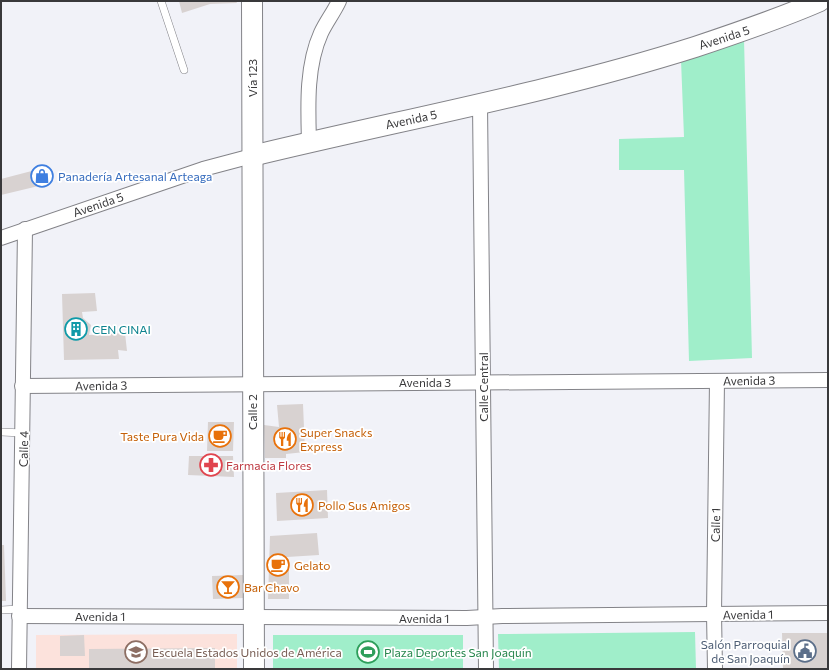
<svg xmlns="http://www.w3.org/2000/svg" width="829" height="670" font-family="Commissioner,sans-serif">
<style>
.education{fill:#fce2dc}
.green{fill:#a0eeca}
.building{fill:#d8d2d1}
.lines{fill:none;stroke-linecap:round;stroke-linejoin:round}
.lane-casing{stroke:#838388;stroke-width:8}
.street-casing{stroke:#838388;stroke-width:16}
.secondary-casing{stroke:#838388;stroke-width:22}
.lane{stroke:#fff;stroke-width:7}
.street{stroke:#fff;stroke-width:14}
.secondary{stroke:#fff;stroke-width:20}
.labels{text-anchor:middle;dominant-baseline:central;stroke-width:3.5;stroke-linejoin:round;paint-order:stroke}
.street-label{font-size:12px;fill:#39393b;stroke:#fff}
.shop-label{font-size:12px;fill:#366cbe;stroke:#fff;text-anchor:start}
.culture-label{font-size:12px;fill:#0d838f;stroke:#fff;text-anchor:start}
.food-label{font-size:12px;fill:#c56008;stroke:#fff;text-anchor:start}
.health-label{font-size:12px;fill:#be3a42;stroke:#fff;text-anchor:start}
.service-label{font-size:12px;fill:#4e5e75;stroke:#fff;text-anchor:end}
.education-label{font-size:12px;fill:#785e54;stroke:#fff;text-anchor:start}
.leisure-label{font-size:12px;fill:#27864d;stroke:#fff;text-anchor:start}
</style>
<rect width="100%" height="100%" fill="#f1f2f8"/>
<path class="education" d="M237,634V669H36V635Z"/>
<g class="green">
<path d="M744,39L752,358L689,361L684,170H619V139L684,137L681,60Z"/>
<path d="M695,632L696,669H499L498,634Z"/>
<rect x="273" y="635" width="190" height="34"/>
</g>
<g class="building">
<path d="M179,1H236L237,3L210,4L182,13Z"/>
<path d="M47,167L51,183L1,195V179Z"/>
<path d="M95,293L97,311L82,312L83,318L91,325L89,335L125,333L127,351L118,350L119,359L64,360L62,294Z"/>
<path d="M303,404L305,452L286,454V458H265L264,425L279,427L277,405Z"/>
<path d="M208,422H234L233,451H207Z"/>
<path d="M189,456H233L234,477L188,475Z"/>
<path d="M327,490L328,518L277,521L276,493Z"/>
<path d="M317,533L319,555L271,558L289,559V599H268L270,536Z"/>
<path d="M1,545H4L6,601H1Z"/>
<path d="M243,575L244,598L213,599L212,576Z"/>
<path d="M782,633H828V669H783Z"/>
<path d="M84,635L85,656H60V636Z"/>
<path d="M215,648V669H89V649Z"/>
</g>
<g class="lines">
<g class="lane-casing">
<g id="lane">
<path d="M161,1L184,70"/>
<path d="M1,432L23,433"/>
<path d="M1,610L20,609"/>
</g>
</g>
<g class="street-casing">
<g id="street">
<path d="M480,104L486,669"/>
<path d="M309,142C308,107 306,66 321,33C326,22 334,12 339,1"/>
<path d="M1,238L203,169L252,156"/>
<path d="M22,386L828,380"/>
<path d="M19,616L467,618L502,616L828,613"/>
<path d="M19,669L25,229"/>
<path d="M715,669L714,614L717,381"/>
</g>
</g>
<g class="secondary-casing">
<g id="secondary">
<path d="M252,1L254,669"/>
<path d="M252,156C400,120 550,93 695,47C737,33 779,19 820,1"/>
</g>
</g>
<use href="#lane" class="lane"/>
<use href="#street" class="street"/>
<use href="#secondary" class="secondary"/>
</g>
<defs>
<g id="shop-ring" transform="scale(1.15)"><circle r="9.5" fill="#fff" stroke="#3f7fe0" stroke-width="1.5"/><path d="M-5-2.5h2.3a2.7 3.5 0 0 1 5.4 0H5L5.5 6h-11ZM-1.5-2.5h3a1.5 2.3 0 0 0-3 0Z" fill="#3f7fe0"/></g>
<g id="building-ring" transform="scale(1.15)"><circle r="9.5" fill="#fff" stroke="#0f9aa8" stroke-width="1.5"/><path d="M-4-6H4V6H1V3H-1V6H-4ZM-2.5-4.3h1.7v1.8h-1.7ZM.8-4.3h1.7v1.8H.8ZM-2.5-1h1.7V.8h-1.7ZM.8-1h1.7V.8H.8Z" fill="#0f9aa8"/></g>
<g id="cafe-ring" transform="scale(1.15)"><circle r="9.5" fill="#fff" stroke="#e8710a" stroke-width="1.5"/><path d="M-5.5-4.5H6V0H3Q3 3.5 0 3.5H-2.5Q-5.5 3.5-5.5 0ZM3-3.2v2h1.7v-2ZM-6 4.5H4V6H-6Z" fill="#e8710a"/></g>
<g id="restaurant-ring" transform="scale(1.15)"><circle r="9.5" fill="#fff" stroke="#e8710a" stroke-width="1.5"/><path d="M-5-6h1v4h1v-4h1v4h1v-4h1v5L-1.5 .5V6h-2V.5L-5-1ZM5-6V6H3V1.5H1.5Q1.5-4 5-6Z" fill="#e8710a"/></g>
<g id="pharmacy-ring" transform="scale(1.15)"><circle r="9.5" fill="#fff" stroke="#e0444e" stroke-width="1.5"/><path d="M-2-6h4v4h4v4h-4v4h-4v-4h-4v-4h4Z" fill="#e0444e"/></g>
<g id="bar-ring" transform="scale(1.15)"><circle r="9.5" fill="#fff" stroke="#e8710a" stroke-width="1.5"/><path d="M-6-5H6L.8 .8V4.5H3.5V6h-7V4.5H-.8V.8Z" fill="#e8710a"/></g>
<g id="civic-ring" transform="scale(1.15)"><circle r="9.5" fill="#fff" stroke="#5c6f8a" stroke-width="1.5"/><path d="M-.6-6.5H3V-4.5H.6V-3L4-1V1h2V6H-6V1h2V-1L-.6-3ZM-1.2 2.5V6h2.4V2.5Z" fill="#5c6f8a"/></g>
<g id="school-ring" transform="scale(1.15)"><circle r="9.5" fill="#fff" stroke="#8d6e63" stroke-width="1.5"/><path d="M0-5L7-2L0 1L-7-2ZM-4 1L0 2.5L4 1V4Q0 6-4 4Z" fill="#8d6e63"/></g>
<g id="stadium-ring" transform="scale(1.15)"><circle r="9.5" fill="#fff" stroke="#2e9e5b" stroke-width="1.5"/><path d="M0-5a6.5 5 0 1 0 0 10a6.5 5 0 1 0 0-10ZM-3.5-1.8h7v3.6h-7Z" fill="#2e9e5b"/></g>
</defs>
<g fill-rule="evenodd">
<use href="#shop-ring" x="42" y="176"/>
<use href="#building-ring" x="76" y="329"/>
<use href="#cafe-ring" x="220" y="436"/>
<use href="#restaurant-ring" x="285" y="439"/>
<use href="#pharmacy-ring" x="211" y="465"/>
<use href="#restaurant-ring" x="302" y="505"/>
<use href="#cafe-ring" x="278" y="565"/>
<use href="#bar-ring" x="228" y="587"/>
<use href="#civic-ring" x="805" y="651"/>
<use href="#school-ring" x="136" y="652"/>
<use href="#stadium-ring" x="368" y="652"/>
</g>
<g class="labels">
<g class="street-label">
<text transform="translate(724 37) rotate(-18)">Avenida 5</text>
<text transform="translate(252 78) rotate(-90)">Vía 123</text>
<text transform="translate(411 119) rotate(-12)">Avenida 5</text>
<text transform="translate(98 204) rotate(-19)">Avenida 5</text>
<text transform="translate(749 380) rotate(-1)">Avenida 3</text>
<text x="425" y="382">Avenida 3</text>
<text transform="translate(101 385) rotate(-1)">Avenida 3</text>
<text transform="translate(483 387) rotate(-90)">Calle Central</text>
<text transform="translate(252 412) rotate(-90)">Calle 2</text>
<text transform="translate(23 449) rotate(-89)">Calle 4</text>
<text transform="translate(715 525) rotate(-89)">Calle 1</text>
<text transform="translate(748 614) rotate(-1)">Avenida 1</text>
<text x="100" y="616">Avenida 1</text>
<text x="424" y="618">Avenida 1</text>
</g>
<g class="shop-label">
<text x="58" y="176">Panadería Artesanal Arteaga</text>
</g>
<g class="culture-label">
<text x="92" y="329">CEN CINAI</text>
</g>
<g class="food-label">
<text x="300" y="432">Super Snacks<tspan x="300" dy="14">Express</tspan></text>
<text x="204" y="436" text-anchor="end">Taste Pura Vida</text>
<text x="318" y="505">Pollo Sus Amigos</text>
<text x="294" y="565">Gelato</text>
<text x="244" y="587">Bar Chavo</text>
</g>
<g class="health-label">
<text x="226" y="465">Farmacia Flores</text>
</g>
<g class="service-label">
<text x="790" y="644">Salón Parroquial<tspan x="790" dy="14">de San Joaquín</tspan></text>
</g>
<g class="education-label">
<text x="152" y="652">Escuela Estados Unidos de América</text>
</g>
<g class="leisure-label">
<text x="384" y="652">Plaza Deportes San Joaquín</text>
</g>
</g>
<rect width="829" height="670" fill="none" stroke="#39393b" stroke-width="4"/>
</svg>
